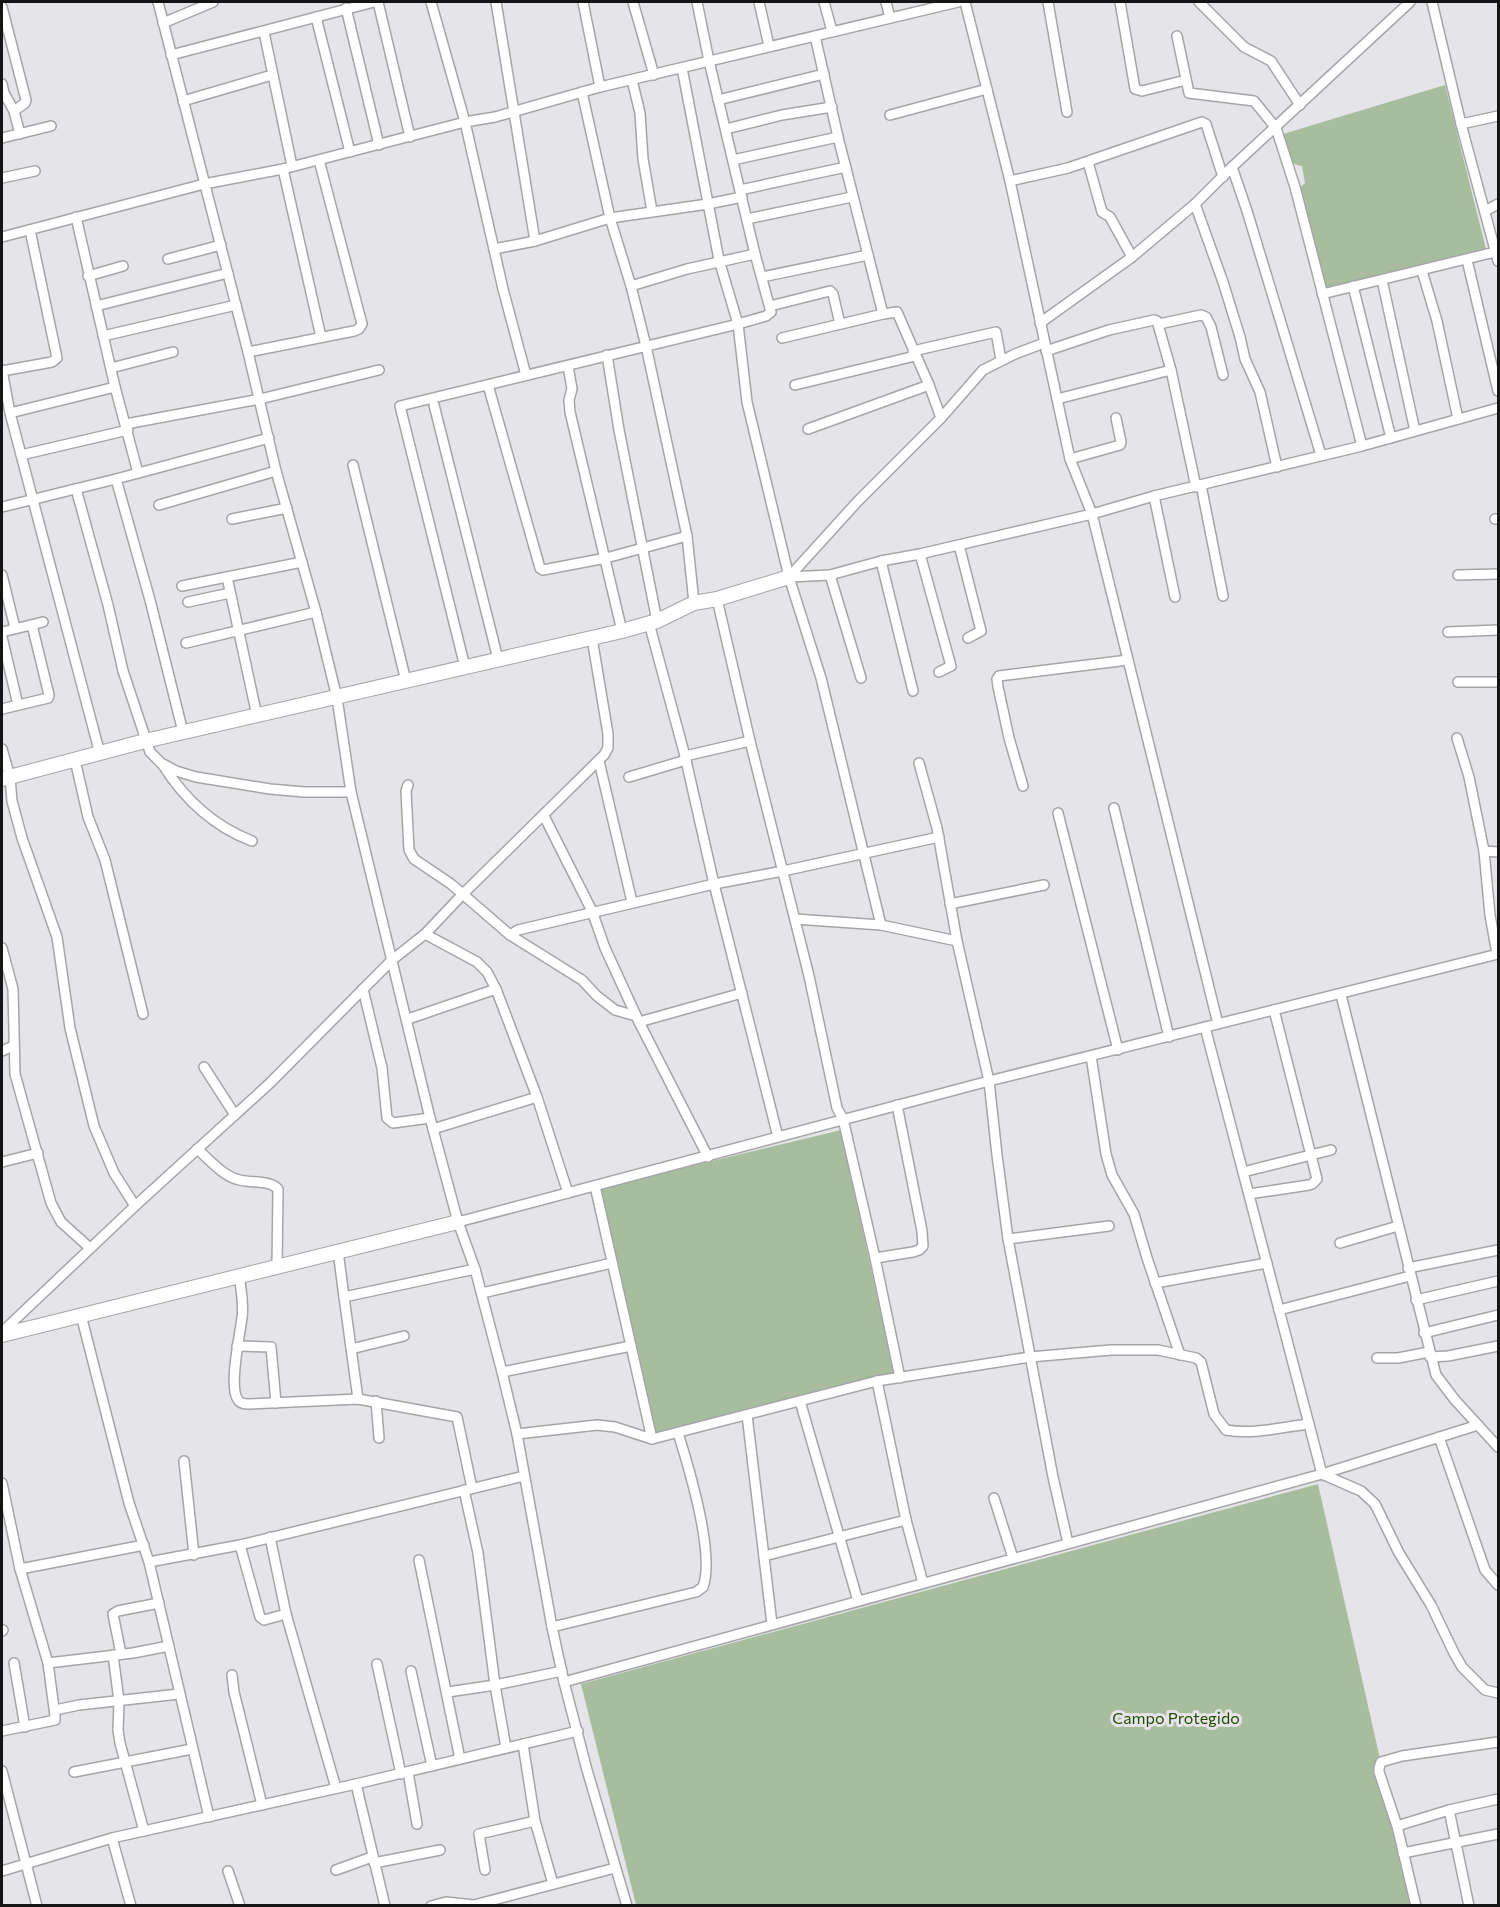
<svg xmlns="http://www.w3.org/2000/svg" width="1500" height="1907" font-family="Commissioner,sans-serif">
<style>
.green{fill:#a8bd9e}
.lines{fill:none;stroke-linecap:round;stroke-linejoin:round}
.street-casing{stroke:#a4a5a9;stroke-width:12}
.secondary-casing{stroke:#a4a5a9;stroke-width:16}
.street{stroke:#fff;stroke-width:9}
.secondary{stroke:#fff;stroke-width:14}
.labels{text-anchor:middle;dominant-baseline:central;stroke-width:6;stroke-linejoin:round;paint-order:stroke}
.park-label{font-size:16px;fill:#214a01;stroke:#e5e5e9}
</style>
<rect width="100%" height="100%" fill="#e5e5e9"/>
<g class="green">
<path d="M1445,85L1487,253L1323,291L1298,189L1305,183L1302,166L1290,163L1283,134Z"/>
<path d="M841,1130L895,1379L650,1436L592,1190Z"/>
<path d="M1318,1484L1413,1905H636L581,1684Z"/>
</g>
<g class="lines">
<g class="street-casing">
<g id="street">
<path d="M158,2L248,352L276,471L316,612L337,698L351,792L430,1118L458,1222L475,1269L502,1372L517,1434L552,1627L564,1682L587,1770L627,1906"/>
<path d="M378,2L410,137"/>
<path d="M431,2L465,122L503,289L526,375"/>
<path d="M496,2L535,241"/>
<path d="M583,2L600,87"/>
<path d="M633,2L654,75"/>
<path d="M759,2L769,46"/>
<path d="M824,2L832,31"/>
<path d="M886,2L890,18"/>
<path d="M965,2L1010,181L1070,459L1092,514L1218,1024"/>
<path d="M1048,2L1067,112"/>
<path d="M1120,2L1135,89L1142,91L1186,80"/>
<path d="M1199,2L1244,47L1271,61L1300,105"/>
<path d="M1432,2L1461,124L1498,261"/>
<path d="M2,7L26,100L25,103L14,111"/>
<path d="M346,8L379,145"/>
<path d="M316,17L350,152"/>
<path d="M163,23L213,2"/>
<path d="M264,32L292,166"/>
<path d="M815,36L838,137L883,314"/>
<path d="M1177,36L1189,93L1254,101L1276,128L1295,187L1362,446"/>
<path d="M171,55L374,2"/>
<path d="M682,68L719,260L738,324L747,402L789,577L821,678L881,925"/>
<path d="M632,80L640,113L643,159L652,211"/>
<path d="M2,84L4,93L14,111L20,134"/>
<path d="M582,92L610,218L631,286L646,346L687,536L694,603"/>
<path d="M718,100L824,74"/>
<path d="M183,101L272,75"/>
<path d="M890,115L987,89"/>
<path d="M1461,124L1498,116"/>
<path d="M726,129L782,115L832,107"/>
<path d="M2,138L51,126"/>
<path d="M733,160L838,137"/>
<path d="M1088,162L1102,212L1110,217L1132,257"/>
<path d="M1232,167L1247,211L1321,455"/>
<path d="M283,169L321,337"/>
<path d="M2,178L35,171"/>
<path d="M1010,181L1068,168L1202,122L1206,124L1223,177"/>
<path d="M740,190L846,167"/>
<path d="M1195,204L1223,282L1240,337L1245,359L1260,392L1277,467"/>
<path d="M1485,211L1498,204"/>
<path d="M76,217L115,387L138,473"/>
<path d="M747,219L852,197"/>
<path d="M2,237L204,184L283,169L465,122L495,117L600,87L958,2"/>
<path d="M494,249L535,241L610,218L708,204L742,197"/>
<path d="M168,259L221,245"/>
<path d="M1467,260L1498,391"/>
<path d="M1422,271L1437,321L1458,419"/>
<path d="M88,276L123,266"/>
<path d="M762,277L868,255"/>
<path d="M1382,280L1415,431"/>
<path d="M631,286L687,269L755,254"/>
<path d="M1353,286L1391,438"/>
<path d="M1322,294L1495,252"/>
<path d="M96,306L228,273"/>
<path d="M770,306L830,291L833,294L840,324"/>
<path d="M1040,323L1132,257L1195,204L1232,167L1410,2"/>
<path d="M1159,324L1201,315L1206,317L1211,327L1223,375"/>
<path d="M103,336L236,305"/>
<path d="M782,338L883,314L897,312L929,385L941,418"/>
<path d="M913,351L996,332L1001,360"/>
<path d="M1046,351L1109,330L1154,320L1157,321L1171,370L1196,487"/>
<path d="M248,352L354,331L359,329L362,324L319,160"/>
<path d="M607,355L619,430L657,621"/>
<path d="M568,366L572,389L569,400L570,412L622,631"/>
<path d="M111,368L173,352"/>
<path d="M2,370L10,413L100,754"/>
<path d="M2,371L52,362L57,358L30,230"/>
<path d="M488,385L540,568L543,570L606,558L687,536"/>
<path d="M795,385L915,356"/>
<path d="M1057,399L1171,370"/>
<path d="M434,405L498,659"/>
<path d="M10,413L115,387"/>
<path d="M126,424L260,399L379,370"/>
<path d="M808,429L929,385"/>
<path d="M21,455L128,430"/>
<path d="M1070,459L1120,445L1121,442L1116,418"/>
<path d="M353,465L406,681"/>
<path d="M116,479L150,600L183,732"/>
<path d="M1201,485L1223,596"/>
<path d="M76,489L108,605L123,671L150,752L161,763L176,771L196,777L270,789L304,792H351"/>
<path d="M1154,496L1175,597"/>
<path d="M159,505L276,471"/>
<path d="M2,507L116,479L269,438"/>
<path d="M232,519L287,508"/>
<path d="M1495,519H1498"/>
<path d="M959,545L981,631L968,638"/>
<path d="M920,554L951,666L939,672"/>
<path d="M881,561L913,691"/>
<path d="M2,575L15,628"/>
<path d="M830,575L861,678"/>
<path d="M1458,575L1498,574"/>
<path d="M227,577L257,716"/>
<path d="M789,577L830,575L881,561L920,554L1092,514L1154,496L1362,446L1498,408"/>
<path d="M789,577L858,501L941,418L983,370L1015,354L1044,343"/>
<path d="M182,586L302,562"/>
<path d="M717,599L750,741L809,976L837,1108L843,1119L875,1258L900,1378"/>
<path d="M188,602L230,593"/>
<path d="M649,623L685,756L714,884L778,1137"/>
<path d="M2,632L43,622"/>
<path d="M1448,632L1498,630"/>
<path d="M2,637L18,705"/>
<path d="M186,643L316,612"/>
<path d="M465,667L400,406L738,324L766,316L771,312L755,254L709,61L697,2"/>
<path d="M1458,682H1498"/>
<path d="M2,709L48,698L49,695L32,625"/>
<path d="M1457,738L1469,777L1484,851L1490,915L1497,954"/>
<path d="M2,749L10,777L12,801L22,838L57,937L70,1028L94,1126L114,1173L135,1206"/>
<path d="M685,756L750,741"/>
<path d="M75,760L88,817L105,860L143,1014"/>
<path d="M599,761L632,902"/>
<path d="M919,763L937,828L957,941"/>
<path d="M163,765C185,800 213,826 252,841"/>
<path d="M629,777L686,760"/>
<path d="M408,785L406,791L409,850L414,859L451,884L510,935L582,980L597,996L615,1010L636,1016"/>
<path d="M1023,786L1009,738L998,687L997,679L999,676L1128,660"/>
<path d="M1114,808L1169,1037"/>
<path d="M1058,813L1118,1050"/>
<path d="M544,816L592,911L605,948L639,1022L708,1157"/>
<path d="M1484,851L1498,852"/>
<path d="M950,904L1044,885"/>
<path d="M795,919L881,925L957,941L989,1081L997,1155L1008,1239L1053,1477L1068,1543"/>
<path d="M425,934L477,962L487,972L496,989L537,1097L568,1193"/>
<path d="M510,935L518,930L714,884L783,871L939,837"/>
<path d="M2,948L13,989L15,1074L51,1203L61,1222L90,1248"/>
<path d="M363,989L382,1068L387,1118L393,1123L430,1118"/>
<path d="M1341,995L1436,1375L1455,1400L1498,1447"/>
<path d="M408,1019L496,989"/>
<path d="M639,1022L742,993"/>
<path d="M1205,1027L1322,1474L1361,1491L1375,1504L1399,1553L1431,1605L1454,1653L1462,1667L1485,1690L1498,1693"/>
<path d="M2,1051L13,1046"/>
<path d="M1091,1056L1106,1154L1112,1175L1134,1214L1147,1258L1180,1355"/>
<path d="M204,1067L235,1115"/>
<path d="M433,1129L537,1097"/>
<path d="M197,1149C209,1159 221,1174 236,1179C249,1184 269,1179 278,1189L277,1266"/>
<path d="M2,1162L38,1153"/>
<path d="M1243,1172L1331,1150"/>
<path d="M595,1186L652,1439"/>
<path d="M1249,1194L1309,1185L1312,1184L1317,1179L1274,1010"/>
<path d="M458,1222L989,1081L1498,954"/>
<path d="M1008,1239L1109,1226"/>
<path d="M1340,1243L1398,1226"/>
<path d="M338,1251L344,1297L475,1269"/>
<path d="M875,1258L913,1252L919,1250L923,1246L922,1231L897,1105"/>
<path d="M1408,1268L1498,1250"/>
<path d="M239,1275C241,1289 244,1304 242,1318C240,1334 229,1384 237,1398C239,1403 243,1404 248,1404L358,1399L457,1417L472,1488"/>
<path d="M1155,1283L1267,1263"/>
<path d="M482,1293L612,1263"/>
<path d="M344,1297L358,1399"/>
<path d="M1416,1300L1498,1281"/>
<path d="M1279,1310L1410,1276"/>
<path d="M81,1315L129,1503L149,1562L209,1817"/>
<path d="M2,1332L135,1206L270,1083L392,960L425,934L462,895L604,755L608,748V734L592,638"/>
<path d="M1424,1333L1498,1315"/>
<path d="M237,1346L271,1347L276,1403"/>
<path d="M351,1349L404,1336"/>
<path d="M1430,1357L1448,1356L1498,1346"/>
<path d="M1377,1358H1398L1429,1352"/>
<path d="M502,1372L631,1346"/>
<path d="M877,1381L906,1520L923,1583"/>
<path d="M376,1401L379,1438"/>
<path d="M800,1401L858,1601"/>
<path d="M747,1415L772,1624"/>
<path d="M517,1434L597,1425L615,1427L652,1439L877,1381L1030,1357L1111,1350H1158L1196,1358L1201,1362L1214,1414L1226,1430C1253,1435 1282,1427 1309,1424"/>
<path d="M1439,1437L1485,1570L1498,1585"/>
<path d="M184,1461L194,1555"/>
<path d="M2,1483L20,1569L48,1663L55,1716V1720L2,1731"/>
<path d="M464,1490L478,1553L495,1685L506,1748"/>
<path d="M994,1498L1013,1558"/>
<path d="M270,1537L286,1614L336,1788"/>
<path d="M240,1545L260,1617L264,1620L286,1614"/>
<path d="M764,1556L906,1520"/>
<path d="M419,1560L460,1759"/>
<path d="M149,1562L240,1545L524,1476"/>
<path d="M20,1569L144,1545"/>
<path d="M552,1627L696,1592L703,1587C715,1554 689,1468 678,1433"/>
<path d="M2,1631L3,1630"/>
<path d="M121,1654L113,1614L118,1611L159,1603"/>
<path d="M113,1655L119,1701L118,1730L120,1743L144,1831"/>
<path d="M14,1663L25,1727"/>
<path d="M48,1663L133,1653L169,1646"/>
<path d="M377,1664L401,1774"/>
<path d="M411,1671L432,1766"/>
<path d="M232,1675L234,1692L262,1805"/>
<path d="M564,1682L1322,1474L1478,1425"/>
<path d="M448,1692L495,1685L562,1671"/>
<path d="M55,1710L79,1705L179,1694"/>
<path d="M523,1744L535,1821L553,1884"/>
<path d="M2,1771L37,1906"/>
<path d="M74,1772L192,1749"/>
<path d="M408,1772L417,1824"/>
<path d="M356,1784L385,1906"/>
<path d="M1449,1810L1498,1799"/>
<path d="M1397,1826L1449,1810L1469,1906"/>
<path d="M112,1838L131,1906"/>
<path d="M1403,1853L1498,1834"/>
<path d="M374,1863L440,1850"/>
<path d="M336,1870L372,1857"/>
<path d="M485,1870L479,1834L535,1821"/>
<path d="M2,1871L112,1838L356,1784L578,1731"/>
<path d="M228,1871L240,1906"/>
<path d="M431,1906L446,1902L474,1905L615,1868"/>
<path d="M1416,1906L1397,1826L1379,1772V1768L1381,1762L1402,1756L1498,1742"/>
</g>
</g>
<g class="secondary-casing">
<g id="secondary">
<path d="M2,779L145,741L622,631L657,621L694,603L717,599L789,577"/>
<path d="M2,1335L458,1222"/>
</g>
</g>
<use href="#street" class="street"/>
<use href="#secondary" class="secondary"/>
</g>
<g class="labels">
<g class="park-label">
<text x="1176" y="1717">Campo Protegido</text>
</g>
</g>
<rect width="1500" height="1907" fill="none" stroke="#141415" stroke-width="6"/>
</svg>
